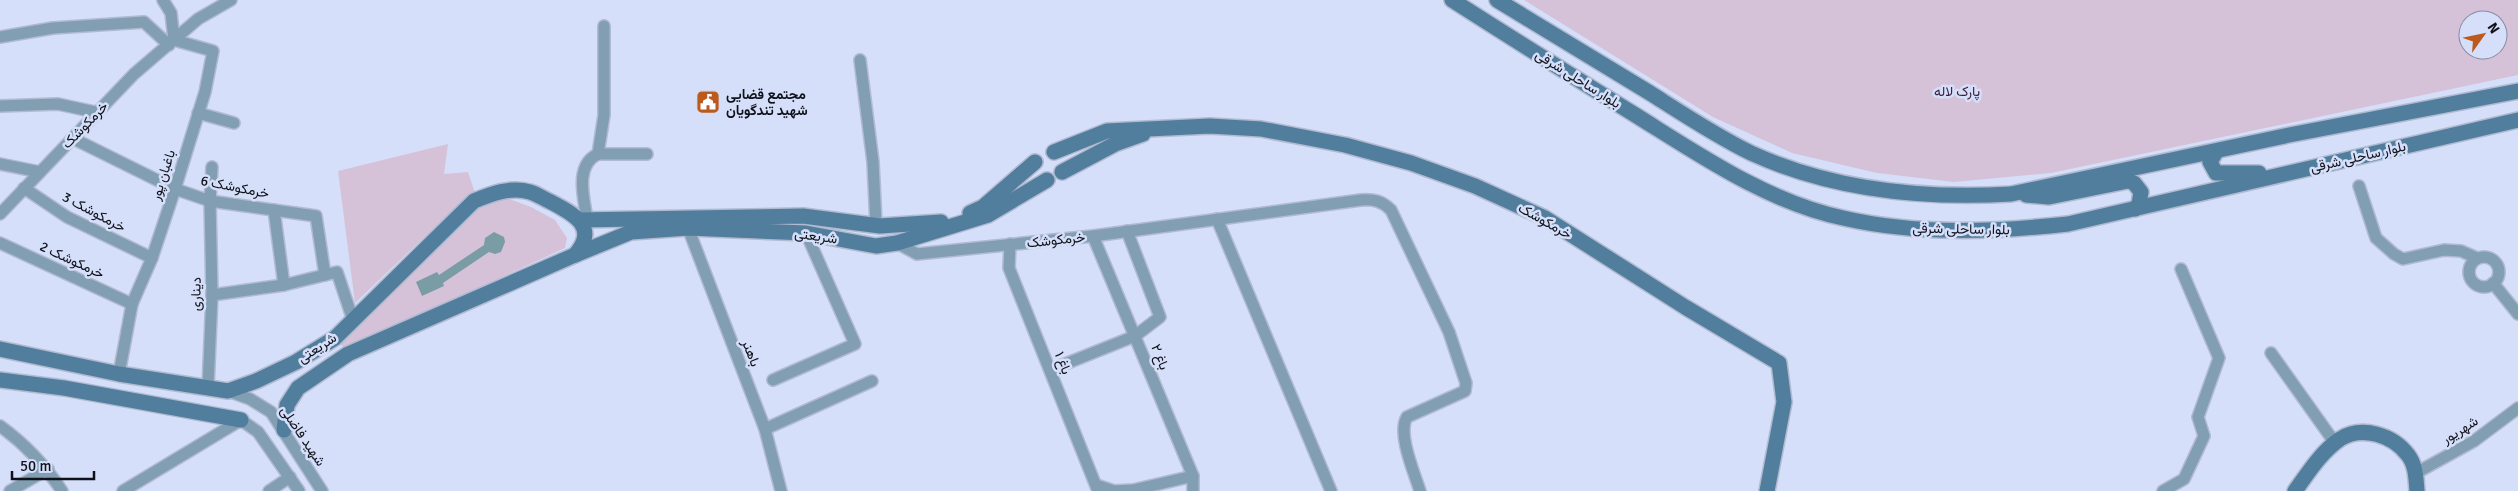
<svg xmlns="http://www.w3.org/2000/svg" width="2518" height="491" font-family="Signika,Vazirmatn,sans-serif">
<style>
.green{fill:#d6c2d8;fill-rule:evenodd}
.water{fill:#7a9ca4}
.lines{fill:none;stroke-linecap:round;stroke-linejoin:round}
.street-casing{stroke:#b1bad1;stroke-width:14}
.secondary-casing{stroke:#b1bad1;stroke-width:18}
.street{stroke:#819eb3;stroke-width:11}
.secondary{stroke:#527e9d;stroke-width:15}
.labels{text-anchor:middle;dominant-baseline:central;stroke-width:5;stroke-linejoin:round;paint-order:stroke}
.street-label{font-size:14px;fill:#0f121a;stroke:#d5dff9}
.park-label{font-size:14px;fill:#3c1e3f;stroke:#d5dff9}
.poi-label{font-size:14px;font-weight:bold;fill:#0f121a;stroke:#d5dff9;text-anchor:start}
</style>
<rect width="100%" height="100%" fill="#d5dff9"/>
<g class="green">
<path d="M1524,0H2518V75L2051,173L1954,182L1877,173L1792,153L1713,117ZM2468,20H2498V50H2468Z"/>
<path d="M448,144L444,174L468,172L475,193L462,201L355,303L338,171Z"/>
<path d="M501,196L531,207L555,220L567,238L565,248L345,349L339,342L476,206Z"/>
</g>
<path class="water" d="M494,232L504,237L505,242L501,252L495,254L489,252L443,283L444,286L422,296L416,282L437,272L439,275L484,245L485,238Z"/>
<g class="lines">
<g class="street-casing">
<g id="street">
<path d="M163,0L171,13L174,40"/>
<path d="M0,37L53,28L144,22L169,45"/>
<path d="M860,60L873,162L876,224"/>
<path d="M0,106L58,104L95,112"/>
<path d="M198,113L234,123"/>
<path d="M72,138L175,189L210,201L316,216L325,275"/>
<path d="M598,154H647"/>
<path d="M0,164L40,172"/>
<path d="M2359,186L2376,238L2394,254L2403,259L2444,250L2461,251L2477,258"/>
<path d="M24,188L67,217L152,258"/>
<path d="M274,210L284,285"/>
<path d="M0,214L134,74L198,19L231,0"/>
<path d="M587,219C584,199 574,165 598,154L604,115V26"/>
<path d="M1217,219L1331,491"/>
<path d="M688,228L765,429L781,491"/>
<path d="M1093,236L1193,476V491"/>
<path d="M0,243L132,304"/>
<path d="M897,243L917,254L1093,236L1361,200C1374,199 1382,201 1391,210L1449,332L1466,383L1465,391L1407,417C1397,433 1414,472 1420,491"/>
<path d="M1010,244L1009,268L1098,491"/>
<circle cx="2484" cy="272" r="15"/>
<path d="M2493,283L2518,314"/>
<path d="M212,295L284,285L337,272L353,320"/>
<path d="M2271,353L2335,443"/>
<path d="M1050,370L1135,336L1160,317L1127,231"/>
<path d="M119,374L132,304L152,258L175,189L205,92L213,51L174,40"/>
<path d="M773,380L855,344L806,233"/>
<path d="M208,387L212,295L210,201L212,167"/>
<path d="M228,391L250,399L271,412L322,491"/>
<path d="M0,426C25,444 45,465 62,491"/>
<path d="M765,429L872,381"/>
<path d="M2416,473L2474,441L2518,408"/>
<path d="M1096,485L1114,491L1133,490L1193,476"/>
<path d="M10,491L48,469"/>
<path d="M123,491L241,420L258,432L299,491"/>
<path d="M269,491L290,477"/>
<path d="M2163,491L2184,479L2204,436L2198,417L2219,358L2181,269"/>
</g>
</g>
<g class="secondary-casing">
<g id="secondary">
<path d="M1452,0C1513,39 1575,78 1637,116C1701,156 1768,202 1843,218C1917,235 1994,232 2068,224L2518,120"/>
<path d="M1497,0C1548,31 1599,62 1650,93C1683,114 1716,136 1751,153C1832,190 1924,199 2011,194L2289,135L2518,91"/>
<path d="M1054,152L1107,131L1210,126L1261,129L1345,145L1411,163L1475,186L1545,218L1685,307L1779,363L1784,402L1767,491"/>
<path d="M2216,152L2210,162L2216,173H2259"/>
<path d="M1062,172L1115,144L1143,134"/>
<path d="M2026,195L2049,197L2128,181L2134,183L2141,192L2139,204L2135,209"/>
<path d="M970,213L983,207L1035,162"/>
<path d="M579,220L803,216L880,226L941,222"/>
<path d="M575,255L631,232L688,228L806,233L876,246L897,243L988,215L1047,180"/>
<path d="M0,349L119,374L228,391L256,381L296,362L335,338L474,201C491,194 511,186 530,192C537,194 544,199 551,202C574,214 599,227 575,255L348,354L298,388L287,405L284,430"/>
<path d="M0,380L64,388L241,420"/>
<path d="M2295,491C2308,473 2321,452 2340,439C2362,425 2393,435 2408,455C2416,465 2416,479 2417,491"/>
</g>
</g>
<use href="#street" class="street"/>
<use href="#secondary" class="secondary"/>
</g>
<defs>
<g id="civic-square" transform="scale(1.25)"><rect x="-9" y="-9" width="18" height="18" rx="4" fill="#bc5a1e" stroke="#d5dff9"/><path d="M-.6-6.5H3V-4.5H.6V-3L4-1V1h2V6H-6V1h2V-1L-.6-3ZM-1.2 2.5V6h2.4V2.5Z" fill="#fff"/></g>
</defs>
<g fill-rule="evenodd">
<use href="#civic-square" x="708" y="102"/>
</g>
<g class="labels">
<g class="street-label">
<text transform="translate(1578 79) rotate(32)">بلوار ساحلی شرقی</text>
<text transform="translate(85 125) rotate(-46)">خرمکوشک</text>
<text transform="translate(2358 157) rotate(-13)">بلوار ساحلی شرقی</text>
<text transform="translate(163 175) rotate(-72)">باغبان پور</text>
<text transform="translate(235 187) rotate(11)">خرمکوشک 6</text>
<text transform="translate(94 212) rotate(28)">خرمکوشک 3</text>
<text transform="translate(1545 221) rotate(29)">خرمکوشک</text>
<text transform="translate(1961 229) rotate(1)">بلوار ساحلی شرقی</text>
<text transform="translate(816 236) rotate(8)">شریعتی</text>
<text transform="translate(1056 240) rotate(-6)">خرمکوشک</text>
<text transform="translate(72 260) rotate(25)">خرمکوشک 2</text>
<text transform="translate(196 294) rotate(-89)">دیناری</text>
<text transform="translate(317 348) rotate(-33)">شریعتی</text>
<text transform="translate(751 353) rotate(69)">باهنر</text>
<text transform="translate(1160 357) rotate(68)">باغ ۲</text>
<text transform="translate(1063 363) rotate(68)">باغ ۱</text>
<text transform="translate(2460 430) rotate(-32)">شهریور</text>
<text transform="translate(303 436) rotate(56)">شهید فاضلی</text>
</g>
<g class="park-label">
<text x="1957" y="91">پارک لاله</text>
</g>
<g class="poi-label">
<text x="726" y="94">مجتمع قضایی<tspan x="726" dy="16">شهید تندگویان</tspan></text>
</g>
</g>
<g transform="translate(2483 35) rotate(57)"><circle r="24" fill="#d5dff9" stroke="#868da0"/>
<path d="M0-4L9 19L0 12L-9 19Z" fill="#bc5a1e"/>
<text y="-8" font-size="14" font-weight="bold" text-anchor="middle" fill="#0f121a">N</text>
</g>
<path d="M12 471v8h82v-8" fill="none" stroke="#0f121a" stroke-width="2.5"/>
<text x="20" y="471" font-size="15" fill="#0f121a" stroke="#d5dff9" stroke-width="4" paint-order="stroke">50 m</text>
</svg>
